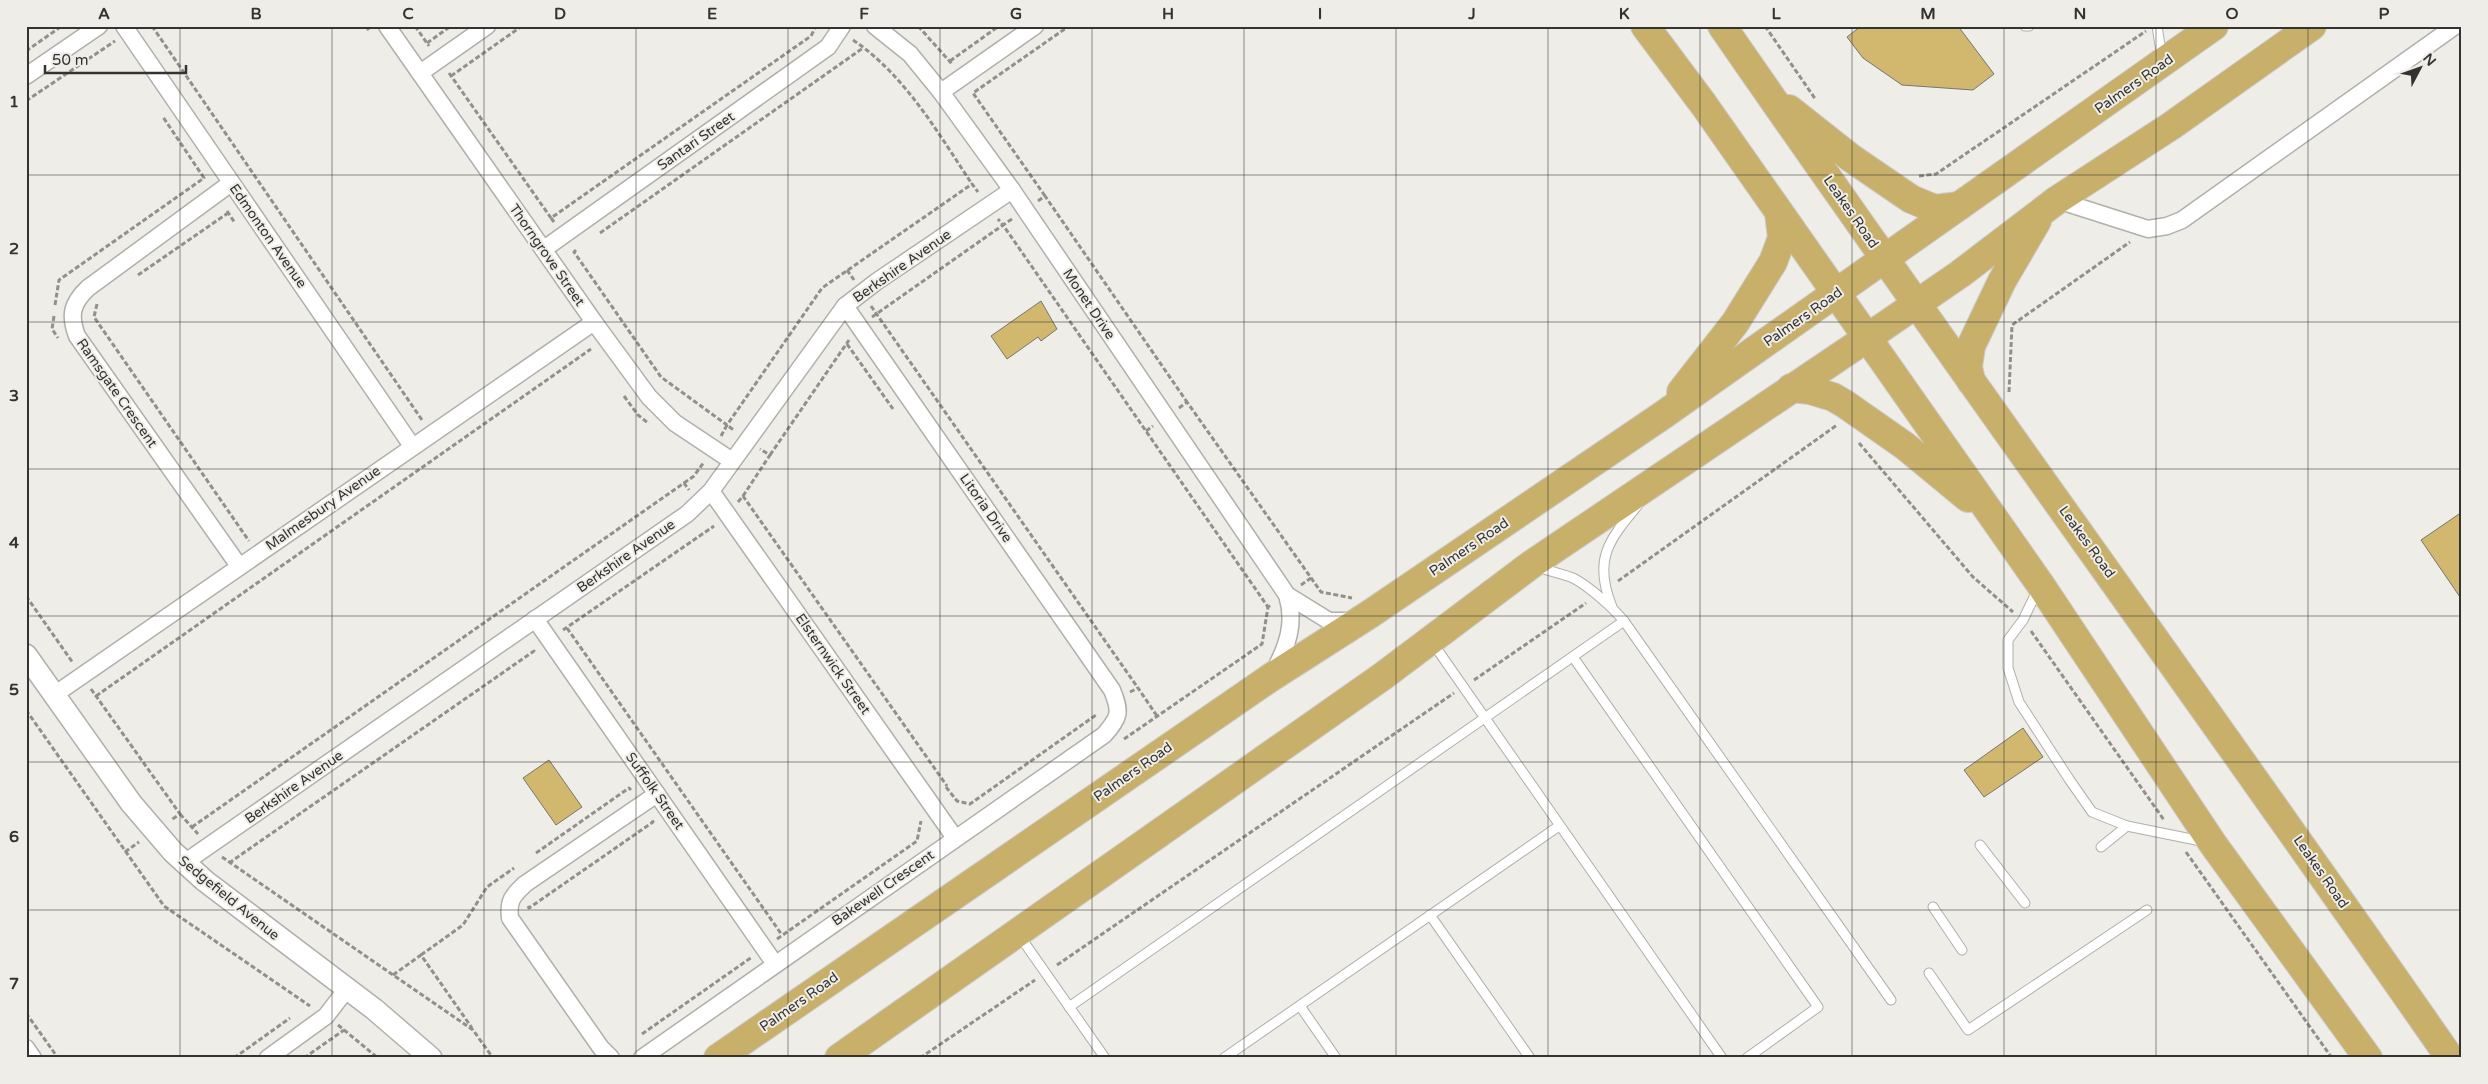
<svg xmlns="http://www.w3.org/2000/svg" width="2488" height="1084" font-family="'Varela Round',sans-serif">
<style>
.building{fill:#d2b86f;stroke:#767570}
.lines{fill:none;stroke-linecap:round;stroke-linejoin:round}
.service-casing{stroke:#b1afa9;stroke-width:11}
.minor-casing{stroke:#b1afa9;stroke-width:19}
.tertiary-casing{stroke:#b1afa9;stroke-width:24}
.trunk-casing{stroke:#cacac9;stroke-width:30}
.path{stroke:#91908c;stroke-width:3;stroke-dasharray:5 2.5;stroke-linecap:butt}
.service{stroke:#fff;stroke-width:9}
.minor{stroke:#fff;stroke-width:16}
.tertiary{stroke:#fff;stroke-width:21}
.trunk{stroke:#c8b06a;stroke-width:28}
.grid{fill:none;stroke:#343331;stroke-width:1;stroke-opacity:0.55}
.labels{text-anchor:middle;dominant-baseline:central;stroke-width:4;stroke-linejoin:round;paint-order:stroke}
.street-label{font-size:14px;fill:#343331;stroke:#efede8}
.neatline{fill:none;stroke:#343331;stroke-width:2}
.grid-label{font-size:16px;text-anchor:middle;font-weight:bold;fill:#343331}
</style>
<rect width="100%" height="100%" fill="#efede8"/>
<g class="building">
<path d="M1861,26H1958L1994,74L1973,90L1902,85L1863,58L1847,37Z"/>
<path d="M1041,301L1057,329L1041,341L1038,337L1007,359L991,336Z"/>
<path d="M2462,512V600L2421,540Z"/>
<path d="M2023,728L2043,757L1984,797L1964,770Z"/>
<path d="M549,760L582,807L556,825L523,778Z"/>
</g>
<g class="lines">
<g class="service-casing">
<g id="service">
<path d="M2025,26H2029"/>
<path d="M2157,26L2162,58"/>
<path d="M1536,566C1547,571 1564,574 1573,578C1589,586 1613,608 1624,621L1891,1000"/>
<path d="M2038,589L2023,620L2008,640V668L2019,702L2069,779L2092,812L2127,826L2206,842"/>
<path d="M1612,607C1593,560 1608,541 1638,505"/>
<path d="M1432,642L1722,1058"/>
<path d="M1573,657L1818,1007L1747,1058"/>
<path d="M1980,845L2025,903"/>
<path d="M2101,847L2127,826"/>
<path d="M1933,907L1962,950"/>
<path d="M1430,915L1530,1058"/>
<path d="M1019,935L1105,1058"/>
<path d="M1929,973L1968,1030L2147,910"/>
<path d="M1300,1006L1336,1058"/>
<path d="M1069,1007L1624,621"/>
<path d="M1224,1058L1559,826"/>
</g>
</g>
<g class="minor-casing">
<g id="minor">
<path d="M124,26L412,446"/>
<path d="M387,26L594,322L649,397L675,423L732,461"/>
<path d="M875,26L910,54L941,92L1012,190L1287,595C1296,623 1287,647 1274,671"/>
<path d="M420,73L487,26"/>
<path d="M26,76L99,26"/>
<path d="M941,92L1035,26"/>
<path d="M231,183L88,288C72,303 69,315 77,336L239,566"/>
<path d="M2057,200L2148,229L2167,226L2182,220L2455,26"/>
<path d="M544,249L828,47L842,26"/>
<path d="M711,491L955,838"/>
<path d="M1287,595L1329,621H1355"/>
<path d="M535,619L775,964"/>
<path d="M54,695L594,322"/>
<path d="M184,863L687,514L711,491L845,306L876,282L1012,190"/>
<path d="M26,1048L33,1058"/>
<path d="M268,1058L326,1016L346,990"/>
<path d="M611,1058L601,1048L510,918C508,901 512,896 525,884L657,794"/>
<path d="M642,1058L1104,735C1120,717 1121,712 1112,690L845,306"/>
</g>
</g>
<g class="tertiary-casing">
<path id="tertiary" d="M26,655L131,803L173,852L205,881L374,1009L431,1058"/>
</g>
<g class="trunk-casing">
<g id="trunk">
<path d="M1645,26L1704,105L2040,584L2213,844L2368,1058"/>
<path d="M1722,26C1961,372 2210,712 2450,1058"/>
<path d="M1789,109L1851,158L1911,199L1935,209L1959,206"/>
<path d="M1971,381L1968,367L1971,346L2002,281L2037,221"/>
<path d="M1791,388L1810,390L1833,397L1845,404L1905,446L1968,498"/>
<path d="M1681,392L1735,323L1773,262L1782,238L1779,213"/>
<path d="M718,1058L1270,678L1370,614L1663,415L2214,26"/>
<path d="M839,1058L1383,676L1532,564L1867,338L1960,274L2057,200L2171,126L2312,26"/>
</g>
</g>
<g class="path">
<path d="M152,26L422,420"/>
<path d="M366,26L370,32"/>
<path d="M415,26L429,46"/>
<path d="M918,26L953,65"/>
<path d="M1765,26L1816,100"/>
<path d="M853,40C905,75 938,133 972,184"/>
<path d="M427,43L451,26"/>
<path d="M26,51L62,26"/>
<path d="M950,61L999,26"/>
<path d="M449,73L551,218"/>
<path d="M451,76L522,26"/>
<path d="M26,101L115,41"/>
<path d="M1919,176L1936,174L2146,31"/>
<path d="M1045,196L973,93L1069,26"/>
<path d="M1038,201L1045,196L1187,402"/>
<path d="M227,211L235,223"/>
<path d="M1012,219L1003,225L1268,607"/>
<path d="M554,222L551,218L811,36L816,26"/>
<path d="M600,233L863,48"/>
<path d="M576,250L574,252L661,377L727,425L822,288L972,184L978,192"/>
<path d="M847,270L854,280"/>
<path d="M138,275L228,213"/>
<path d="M97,304L94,317L249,541"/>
<path d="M55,305L59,280L204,178L163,117"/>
<path d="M871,306L1138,688"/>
<path d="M54,316L52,329L58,338"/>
<path d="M872,317L1003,225L998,219"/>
<path d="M847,344L893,409"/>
<path d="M2009,392L2012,325L2130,242"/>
<path d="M624,396L638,415L648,423"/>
<path d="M1179,408L1187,402L1321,592L1352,598"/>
<path d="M1146,431L1153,426"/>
<path d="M721,436L727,425L735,431"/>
<path d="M1859,443L1973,577L2013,612"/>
<path d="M770,455L849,340"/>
<path d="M684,483L694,476L704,462"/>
<path d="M743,496L770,455L760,449"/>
<path d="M738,502L743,496L947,786"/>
<path d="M1618,581L1837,425"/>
<path d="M1301,585L1311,578"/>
<path d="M26,596L73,663"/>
<path d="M567,628L782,935"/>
<path d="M563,630L714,526"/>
<path d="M2031,631L2164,820"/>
<path d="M1474,680L1586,603"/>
<path d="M91,689L180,814L171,820"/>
<path d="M1130,692L1138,688L1157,716"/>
<path d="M96,696L591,349"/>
<path d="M26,710L164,906L310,1006"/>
<path d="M1124,739L1262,644L1268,607L1271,605"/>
<path d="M946,787L957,801L970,804L1096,715"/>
<path d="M180,814L198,834"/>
<path d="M192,827L684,483L689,490"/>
<path d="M125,852L139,842"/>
<path d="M2186,852L2332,1058"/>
<path d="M536,853L629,788L631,790"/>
<path d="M222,857L473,1030L493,1058"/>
<path d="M229,863L534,651L536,654"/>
<path d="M528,906L529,908L653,822L652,820"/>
<path d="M777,939L917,841L921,821"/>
<path d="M421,955L463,925L487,887L514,868"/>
<path d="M1057,965L1454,693"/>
<path d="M393,975L421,955L472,1028"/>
<path d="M26,1013L58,1058"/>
<path d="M338,1025L378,1058"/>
<path d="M642,1034L752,957"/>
<path d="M234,1058L290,1018"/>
<path d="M304,1058L344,1030"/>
<path d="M920,1058L1035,980"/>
</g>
<use href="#service" class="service"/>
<use href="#minor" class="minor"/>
<use href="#tertiary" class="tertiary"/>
<use href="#trunk" class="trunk"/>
</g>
<path class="grid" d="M180,26V1058M332,26V1058M484,26V1058M636,26V1058M788,26V1058M940,26V1058M1092,26V1058M1244,26V1058M1396,26V1058M1548,26V1058M1700,26V1058M1852,26V1058M2004,26V1058M2156,26V1058M2308,26V1058M26,175H2462M26,322H2462M26,469H2462M26,616H2462M26,762H2462M26,910H2462"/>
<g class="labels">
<g class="street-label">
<text transform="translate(2134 84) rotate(-35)">Palmers Road</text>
<text transform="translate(696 141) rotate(-35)">Santari Street</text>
<text transform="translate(1851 212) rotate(55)">Leakes Road</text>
<text transform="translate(268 236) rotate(55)">Edmonton Avenue</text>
<text transform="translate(547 255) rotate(55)">Thorngrove Street</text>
<text transform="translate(902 266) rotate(-35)">Berkshire Avenue</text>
<text transform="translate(1089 304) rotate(56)">Monet Drive</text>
<text transform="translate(1803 317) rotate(-35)">Palmers Road</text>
<text transform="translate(117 393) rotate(55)">Ramsgate Crescent</text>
<text transform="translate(323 508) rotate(-35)">Malmesbury Avenue</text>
<text transform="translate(986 508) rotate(55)">Litoria Drive</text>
<text transform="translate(2087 542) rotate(54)">Leakes Road</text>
<text transform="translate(1469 547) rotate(-34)">Palmers Road</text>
<text transform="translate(626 556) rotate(-35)">Berkshire Avenue</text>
<text transform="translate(833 664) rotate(55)">Elsternwick Street</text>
<text transform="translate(1133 772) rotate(-35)">Palmers Road</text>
<text transform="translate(294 787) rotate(-35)">Berkshire Avenue</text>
<text transform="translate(655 791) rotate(55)">Suffolk Street</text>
<text transform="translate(2321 872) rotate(55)">Leakes Road</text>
<text transform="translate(883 888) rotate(-35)">Bakewell Crescent</text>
<text transform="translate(229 898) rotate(39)">Sedgefield Avenue</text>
<text transform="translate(799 1002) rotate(-35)">Palmers Road</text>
</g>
</g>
<rect width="2488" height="1084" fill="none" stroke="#efede8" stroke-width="55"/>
<g transform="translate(2420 68) rotate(49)" stroke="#efede8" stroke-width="4" paint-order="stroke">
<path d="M0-4L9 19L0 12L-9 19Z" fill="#343331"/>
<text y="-8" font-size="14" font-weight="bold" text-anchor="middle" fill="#343331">N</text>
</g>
<path d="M45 65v8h141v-8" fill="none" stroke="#343331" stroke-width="2.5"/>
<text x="52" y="65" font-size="15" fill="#343331" stroke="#efede8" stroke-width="4" paint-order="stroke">50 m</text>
<rect x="28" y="28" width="2432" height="1028" class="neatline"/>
<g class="grid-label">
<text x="104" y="19">A</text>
<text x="256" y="19">B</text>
<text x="408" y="19">C</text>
<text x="560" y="19">D</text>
<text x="712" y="19">E</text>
<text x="864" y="19">F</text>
<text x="1016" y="19">G</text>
<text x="1168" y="19">H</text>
<text x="1320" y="19">I</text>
<text x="1472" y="19">J</text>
<text x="1624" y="19">K</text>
<text x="1776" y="19">L</text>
<text x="1928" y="19">M</text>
<text x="2080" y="19">N</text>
<text x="2232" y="19">O</text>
<text x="2384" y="19">P</text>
<text x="14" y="107">1</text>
<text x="14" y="254">2</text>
<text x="14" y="401">3</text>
<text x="14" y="548">4</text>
<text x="14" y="695">5</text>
<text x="14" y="842">6</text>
<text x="14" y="989">7</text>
</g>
</svg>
